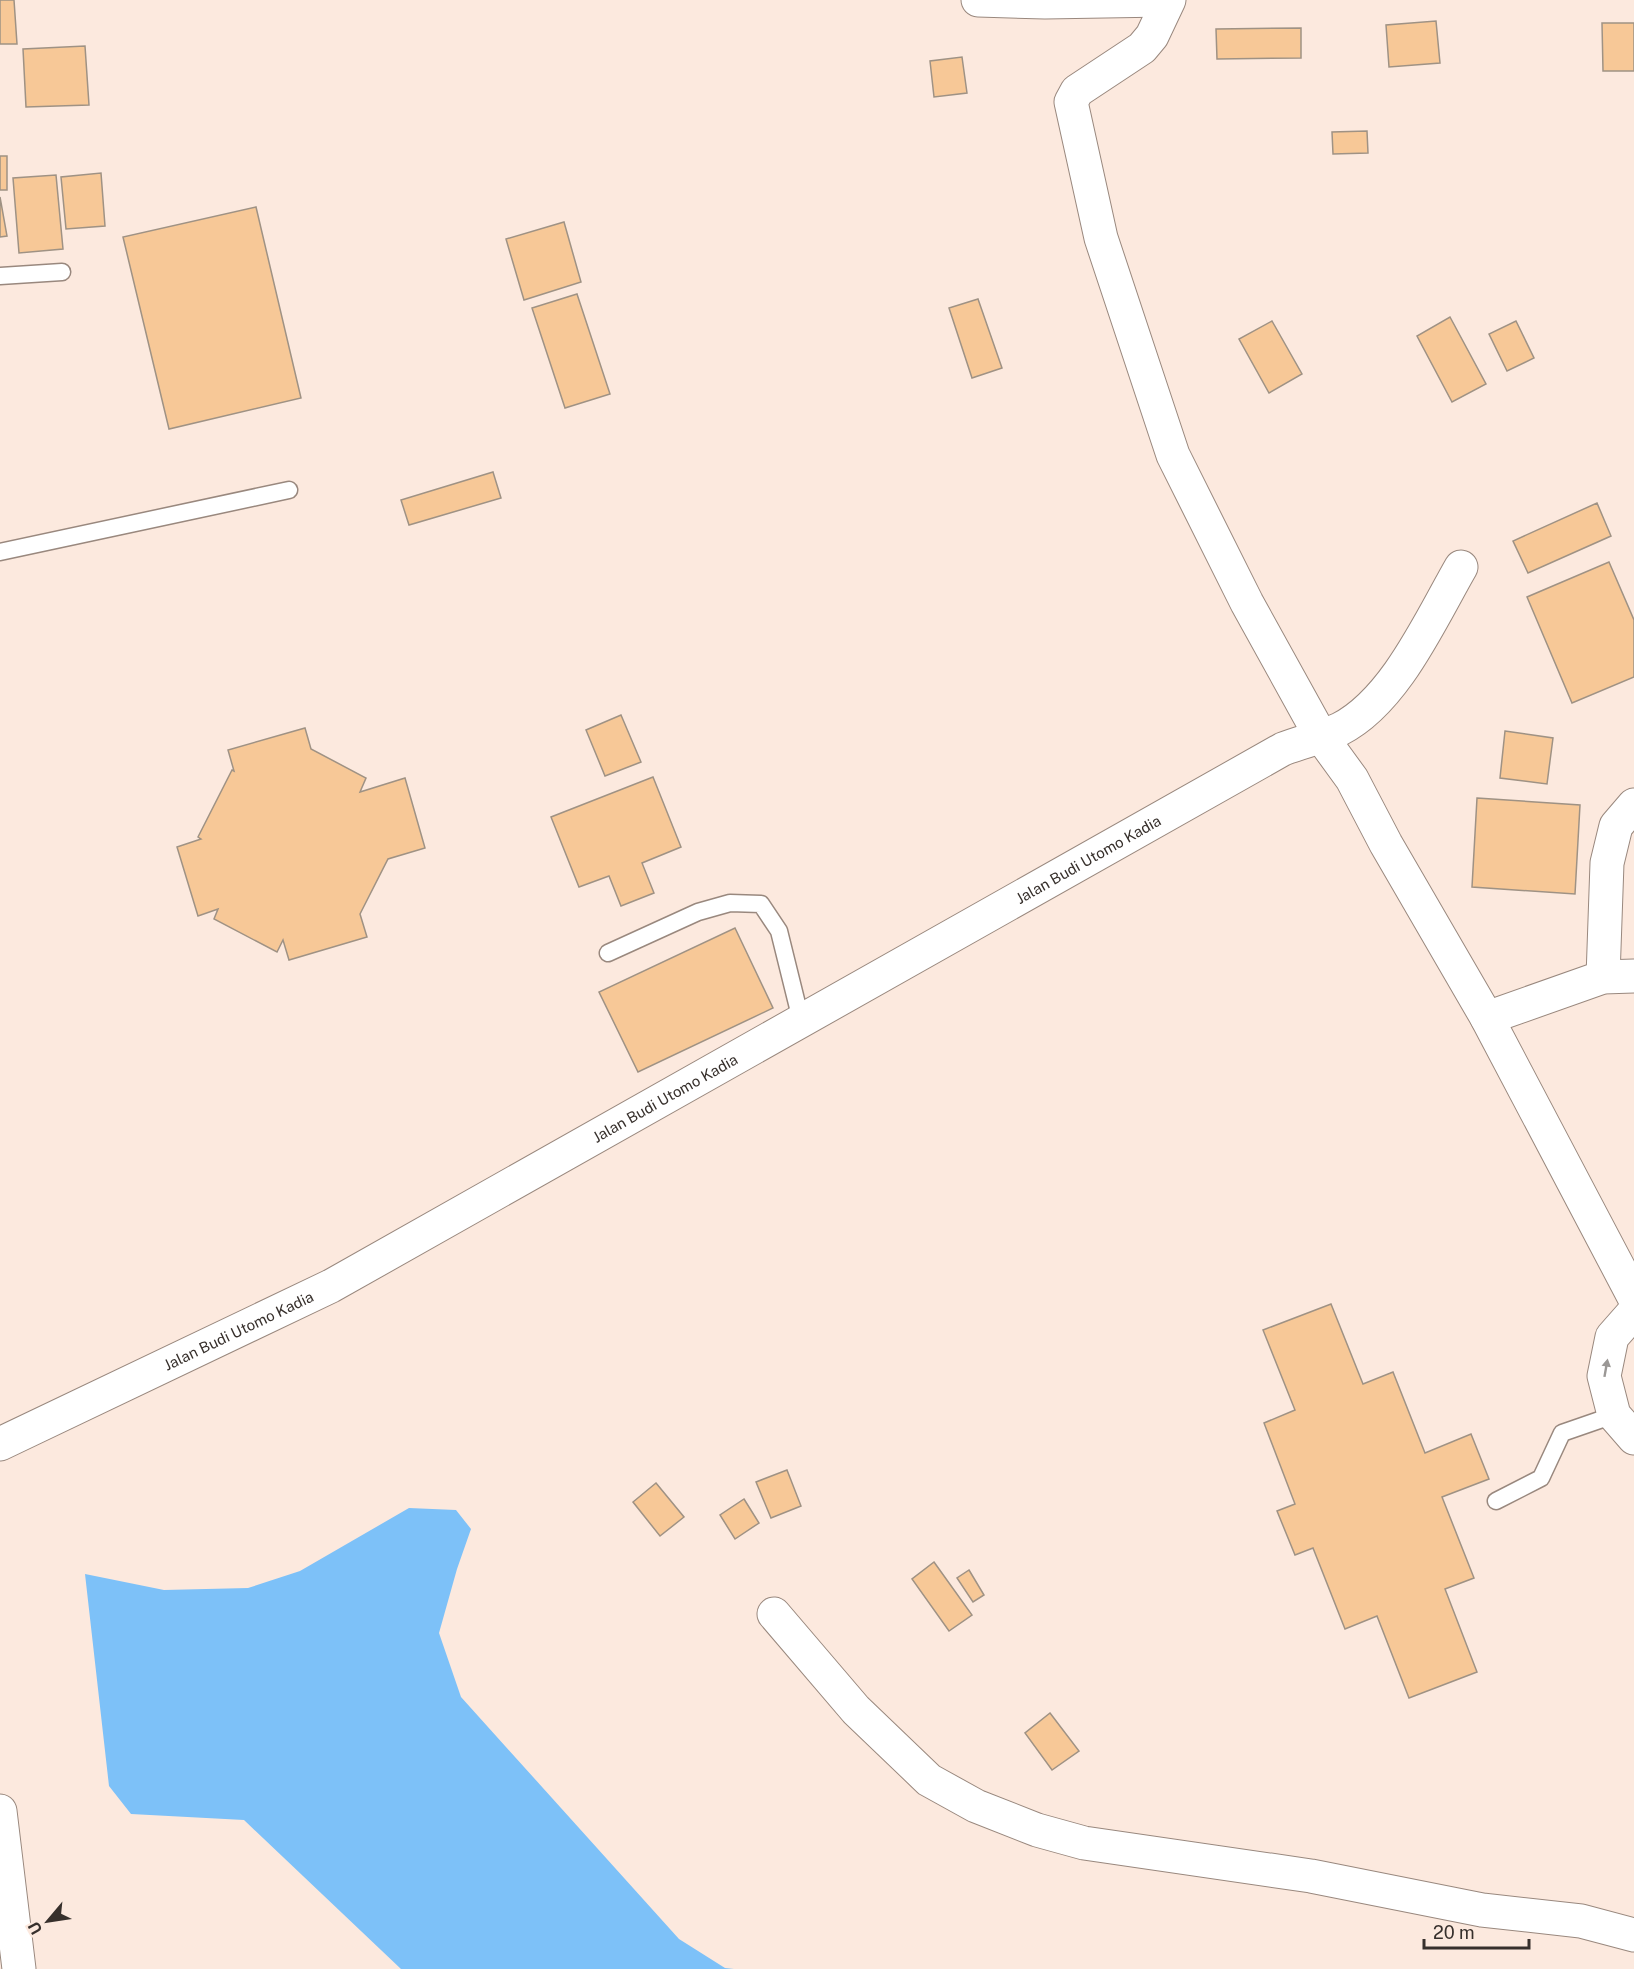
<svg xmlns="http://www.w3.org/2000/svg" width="1634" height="1969" font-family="'Public Sans',sans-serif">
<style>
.water{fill:#7dc1f8}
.building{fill:#f7c897;stroke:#9f9284;stroke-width:1.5}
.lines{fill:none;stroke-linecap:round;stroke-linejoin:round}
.lane-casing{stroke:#99887e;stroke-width:19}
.street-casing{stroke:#99887e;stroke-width:35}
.secondary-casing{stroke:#99887e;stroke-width:35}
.lane{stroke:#fff;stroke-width:16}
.street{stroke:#fff;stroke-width:33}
.secondary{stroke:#fff;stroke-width:33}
.oneway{fill:#9b9896}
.labels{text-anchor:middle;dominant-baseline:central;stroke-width:4.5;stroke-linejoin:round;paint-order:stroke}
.street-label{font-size:15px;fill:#37302c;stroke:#fce9de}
</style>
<rect width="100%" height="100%" fill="#fce9de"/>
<path class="water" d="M409,1508L456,1510L471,1529L457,1569L439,1633L461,1697L679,1939L725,1968L734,1969H401L244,1820L131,1814L109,1786L85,1574L164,1590L248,1588L300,1571Z"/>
<g class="building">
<path d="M0,0H14L17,44H0Z"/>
<path d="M1436,21L1440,63L1389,67L1386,25Z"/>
<path d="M1602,23H1634V71H1603Z"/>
<path d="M1301,28V58L1217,59L1216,29Z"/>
<path d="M85,46L89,105L26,107L23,49Z"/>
<path d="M962,57L967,93L934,97L930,61Z"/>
<path d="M1367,131L1368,153L1333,154L1332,132Z"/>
<rect x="0" y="156" width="7" height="34"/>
<path d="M101,173L105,226L66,229L61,177Z"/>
<path d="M56,175L63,249L19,253L13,178Z"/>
<path d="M0,197L7,236L0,237Z"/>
<path d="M256,207L301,398L169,429L123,237Z"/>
<path d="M564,222L581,282L524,300L506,239Z"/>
<path d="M577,294L610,394L565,408L532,308Z"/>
<path d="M978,299L1002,368L972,378L949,308Z"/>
<path d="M1450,317L1486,384L1452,402L1417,336Z"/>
<path d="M1272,321L1302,374L1269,393L1239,339Z"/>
<path d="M1516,321L1534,358L1507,371L1489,334Z"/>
<path d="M493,472L501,498L409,525L401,500Z"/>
<path d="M1597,503L1611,536L1528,573L1513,541Z"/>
<path d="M1609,562L1634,620V677L1572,703L1527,597Z"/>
<path d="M621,715L641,762L605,776L586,730Z"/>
<path d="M305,728L311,749L366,778L360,792L405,778L425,848L388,859L360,914L367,937L289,960L283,940L277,952L214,919L218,909L198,916L177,847L201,839L198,837L232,770L234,771L228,750Z"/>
<path d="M1505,731L1553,738L1547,784L1500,778Z"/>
<path d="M653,777L681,847L642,863L654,893L621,906L609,876L579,887L551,817Z"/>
<path d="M1477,798L1580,805L1575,894L1472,887Z"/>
<path d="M735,928L773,1008L638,1072L599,992Z"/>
<path d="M1331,1304L1363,1384L1393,1372L1425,1453L1471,1434L1489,1479L1442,1497L1474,1578L1445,1589L1477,1672L1409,1698L1377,1616L1345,1629L1313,1548L1295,1555L1277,1511L1295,1504L1264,1423L1295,1410L1263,1330Z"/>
<path d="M787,1470L801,1506L771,1518L756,1482Z"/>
<path d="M656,1483L684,1517L660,1536L633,1502Z"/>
<path d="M744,1499L759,1523L735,1539L720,1515Z"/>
<path d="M934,1562L972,1615L949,1631L912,1579Z"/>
<path d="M969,1570L984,1595L973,1602L957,1578Z"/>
<path d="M1050,1713L1079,1751L1052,1770L1025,1733Z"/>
</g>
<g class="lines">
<g class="lane-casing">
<g id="lane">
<path d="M0,276L62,272"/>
<path d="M0,552L289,490"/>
<path d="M608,953L698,912L730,903L761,904L779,931L801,1020"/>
<path d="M1496,1501L1541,1478L1562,1433L1614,1415"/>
</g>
</g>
<g class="street-casing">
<g id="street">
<path d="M1169,0L1152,36L1142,48L1077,91L1071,102L1101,238L1173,455L1247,603L1320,735L1352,779L1386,844L1487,1018L1634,1297"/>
<path d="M1603,977L1607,863L1616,826L1634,805"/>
<path d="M1487,1018L1603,977L1634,976"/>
<path d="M1634,1312L1612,1337L1604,1376L1614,1415L1634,1438"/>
<path id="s1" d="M0,1444L331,1286L1283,749C1301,742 1323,737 1340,729C1395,701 1431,619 1461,567"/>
<path d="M774,1614L856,1710L929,1780L976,1806L1037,1830L1084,1843L1311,1876L1482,1910L1581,1921L1634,1935"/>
<path d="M0,1811L19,1969"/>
</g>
</g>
<g class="secondary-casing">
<path id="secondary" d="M978,0L1045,2L1165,0"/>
</g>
<use href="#lane" class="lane"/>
<use href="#street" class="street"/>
<use href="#secondary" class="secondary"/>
</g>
<defs><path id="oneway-solid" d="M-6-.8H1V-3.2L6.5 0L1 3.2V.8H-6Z" transform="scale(1.5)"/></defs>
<use class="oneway" href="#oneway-solid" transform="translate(1606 1368) rotate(-80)"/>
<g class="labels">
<g class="street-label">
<text stroke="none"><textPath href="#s1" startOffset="1236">Jalan Budi Utomo Kadia</textPath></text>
<text stroke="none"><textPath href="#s1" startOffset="750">Jalan Budi Utomo Kadia</textPath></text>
<text stroke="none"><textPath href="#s1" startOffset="264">Jalan Budi Utomo Kadia</textPath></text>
</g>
</g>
<g transform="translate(48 1921) rotate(241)" stroke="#fce9de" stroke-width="4.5" paint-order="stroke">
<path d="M0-4.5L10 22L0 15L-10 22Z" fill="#37302c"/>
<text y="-9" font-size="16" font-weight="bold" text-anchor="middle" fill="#37302c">U</text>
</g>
<path d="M1424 1939v9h105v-9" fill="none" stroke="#37302c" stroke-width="3"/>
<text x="1433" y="1939" font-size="18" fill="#37302c" stroke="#fce9de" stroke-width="4.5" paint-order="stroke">20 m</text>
</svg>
